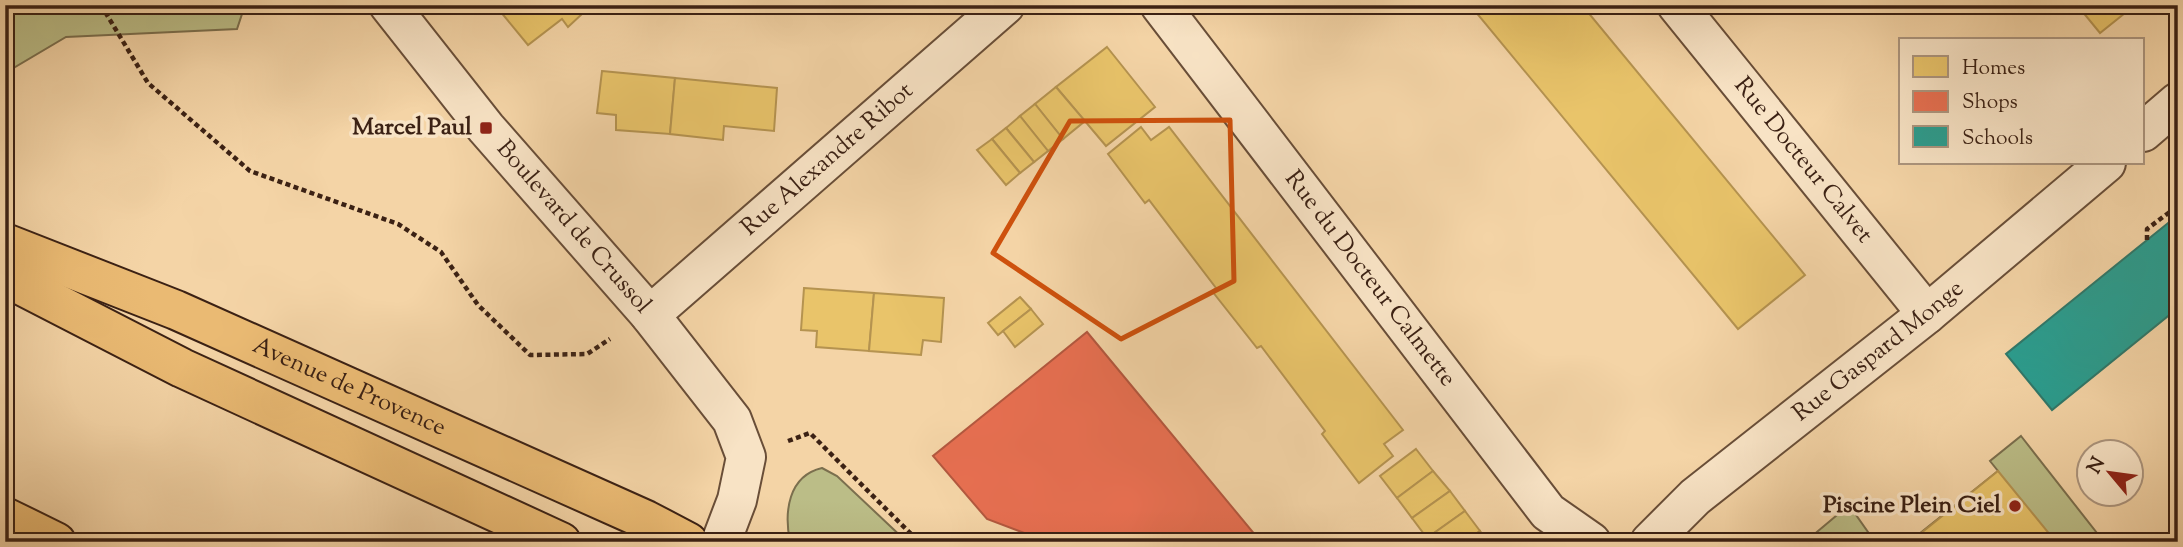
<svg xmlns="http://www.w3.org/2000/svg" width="2183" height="547" font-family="'Sorts Mill Goudy',serif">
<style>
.green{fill:#bbbd87;stroke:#7b6f4e;stroke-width:2}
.homes{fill:#e9c46a;stroke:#b59350;stroke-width:2}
.shops{fill:#e76f51;stroke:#b3583f;stroke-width:2}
.schools{fill:#2a9d8f;stroke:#2f786a;stroke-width:2}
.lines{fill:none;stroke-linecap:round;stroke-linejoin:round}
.minor-casing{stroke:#694e38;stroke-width:42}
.tertiary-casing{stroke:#694e38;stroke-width:42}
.primary-casing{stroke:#3b2114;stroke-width:42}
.motorway-casing{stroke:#3b2114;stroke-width:42}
.path{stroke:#3b2114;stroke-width:4.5;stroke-dasharray:5 3.5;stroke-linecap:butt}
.minor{stroke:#f8e3c5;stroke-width:38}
.tertiary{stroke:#f8e3c5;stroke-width:38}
.primary{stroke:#eaba73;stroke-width:38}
.motorway{stroke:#eaba73;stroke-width:38}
.marked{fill:none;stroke:#ce510d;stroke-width:5;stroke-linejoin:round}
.poi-dot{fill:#8f2418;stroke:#f8e3c5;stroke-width:2.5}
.labels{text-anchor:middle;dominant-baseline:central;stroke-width:7;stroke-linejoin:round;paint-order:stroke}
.poi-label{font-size:24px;font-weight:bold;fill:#3b2114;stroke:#f8e3c5;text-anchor:end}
.street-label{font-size:24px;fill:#3b2114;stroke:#f8e3c5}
</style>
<rect width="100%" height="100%" fill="#f4d4a6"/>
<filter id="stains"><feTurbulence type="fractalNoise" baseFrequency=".00286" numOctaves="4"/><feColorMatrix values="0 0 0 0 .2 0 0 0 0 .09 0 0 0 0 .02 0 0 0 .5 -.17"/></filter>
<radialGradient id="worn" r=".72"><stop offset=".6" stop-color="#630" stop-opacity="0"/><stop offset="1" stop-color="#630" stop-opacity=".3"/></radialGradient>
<g class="green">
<path d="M5,5H245L237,29L66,37L5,73Z"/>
<path d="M2021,436L2104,542H1909L1998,471L1990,461Z"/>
<path d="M822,468L837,476L907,542H790C784,512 788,476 822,468Z"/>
<path d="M1849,505L1875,542H1805Z"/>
</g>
<g class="homes">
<path d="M495,5H577L575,7L582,14L568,27L562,19L528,45Z"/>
<path d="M1470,5H1582L1805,275L1738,329Z"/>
<path d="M2077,5H2135L2100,33Z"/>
<path d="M1107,47L1155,107L1106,146L1056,87Z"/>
<path d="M602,71L675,78L670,134L616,130V115L597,113Z"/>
<path d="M675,78L777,88L774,131L724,126L723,140L670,134Z"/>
<path d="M1056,87L1085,121L1063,139L1035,104Z"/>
<path d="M1035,104L1063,139L1048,151L1020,116Z"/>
<path d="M1020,116L1048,151L1034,162L1006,128Z"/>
<path d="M1141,127L1151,140L1169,127L1403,430L1384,444L1393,456L1359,483L1322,434L1325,431L1261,346L1257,348L1212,291L1216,288L1149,200L1145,203L1108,154Z"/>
<path d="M1006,128L1034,162L1020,173L992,139Z"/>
<path d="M992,139L1020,173L1006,185L977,150Z"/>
<path d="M804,288L874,293L869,351L816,347L817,331L801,330Z"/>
<path d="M874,293L944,298L941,342L923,340L921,355L869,351Z"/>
<path d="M1020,297L1031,309L998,335L988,323Z"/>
<path d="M1031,309L1043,324L1015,347L1003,331Z"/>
<path d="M1416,449L1433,471L1397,498L1380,476Z"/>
<path d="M1433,471L1450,491L1412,518L1397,498Z"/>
<path d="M1998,471L2056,542H1910Z"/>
<path d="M1450,491L1465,511L1427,538L1412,518Z"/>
<path d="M1465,511L1480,531L1465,542H1430L1427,538Z"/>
<path d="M1480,531L1488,542H1465Z"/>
</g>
<path class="shops" d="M1087,332L1261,542H1048L987,519L933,456Z"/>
<path class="schools" d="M2178,215V308L2052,410L2006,354Z"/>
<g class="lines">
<g class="minor-casing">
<g id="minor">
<path id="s1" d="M1160,5L1548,512L1591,542"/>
<path id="s2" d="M1677,5L1927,314"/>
<path d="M2143,132L2178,102"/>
<path id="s3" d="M650,315L1005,5"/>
<path id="s4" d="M1650,542L1695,497L1927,314L2106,163"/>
</g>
</g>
<g class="tertiary-casing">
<g id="tertiary">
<path id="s5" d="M389,5L486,128L650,315L732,420L746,457L737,500L721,542"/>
</g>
</g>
<g class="primary-casing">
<g id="primary">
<path id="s6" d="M5,243L176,310L646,520L688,542"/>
<path d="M5,277L182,368L561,542"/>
</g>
</g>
<g class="motorway-casing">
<path id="motorway" d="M5,517L56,542"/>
</g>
<g class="path">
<path d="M101,5L148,83L250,171L398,224L441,252L478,305L530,355L587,354L610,339"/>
<path d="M2147,240V229L2171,211L2172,169"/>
<path d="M788,441L810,433L919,542"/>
</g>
<use href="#minor" class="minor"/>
<use href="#tertiary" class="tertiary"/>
<use href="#primary" class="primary"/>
<use href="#motorway" class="motorway"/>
</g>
<path class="marked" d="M1230,120L1234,281L1121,339L993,253L1070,121Z"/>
<g class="poi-dot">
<rect x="479" y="121" width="14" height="14" rx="3.5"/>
<circle cx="2015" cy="506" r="7"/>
</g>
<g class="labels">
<g class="poi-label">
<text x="472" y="128">Marcel Paul</text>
<text x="2001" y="506">Piscine Plein Ciel</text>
</g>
<g class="street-label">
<text stroke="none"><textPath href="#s3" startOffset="236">Rue Alexandre Ribot</textPath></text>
<text stroke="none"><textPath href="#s2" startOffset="200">Rue Docteur Calvet</textPath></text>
<text stroke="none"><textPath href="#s5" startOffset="289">Boulevard de Crussol</textPath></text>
<text stroke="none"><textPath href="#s1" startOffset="345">Rue du Docteur Calmette</textPath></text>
<text stroke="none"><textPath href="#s4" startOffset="298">Rue Gaspard Monge</textPath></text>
<text stroke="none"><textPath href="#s6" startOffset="373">Avenue de Provence</textPath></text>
</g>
</g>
<rect width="2183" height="547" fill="none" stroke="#f4d4a6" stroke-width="28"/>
<rect x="7" y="7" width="2169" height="533" fill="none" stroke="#3b2114" stroke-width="3.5"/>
<rect x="14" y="14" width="2155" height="519" fill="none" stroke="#3b2114" stroke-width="2"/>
<rect x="1899" y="38" width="245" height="126" fill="#f8e3c5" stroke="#ac957e" stroke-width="2"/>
<rect x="1913" y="56" width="35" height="21" fill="#e9c46a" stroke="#ac957e" stroke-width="2"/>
<text x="1962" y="74" font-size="21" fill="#3b2114">Homes</text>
<rect x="1913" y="91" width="35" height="21" fill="#e76f51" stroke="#ac957e" stroke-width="2"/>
<text x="1962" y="108" font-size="21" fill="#3b2114">Shops</text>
<rect x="1913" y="126" width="35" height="21" fill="#2a9d8f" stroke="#ac957e" stroke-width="2"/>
<text x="1962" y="144" font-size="21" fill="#3b2114">Schools</text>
<g transform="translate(2110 473) rotate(299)"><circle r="33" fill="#f8e3c5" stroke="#ac957e" stroke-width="2"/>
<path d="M0-5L12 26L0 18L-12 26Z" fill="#8f2418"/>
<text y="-10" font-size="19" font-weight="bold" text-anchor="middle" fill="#3b2114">N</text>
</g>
<rect width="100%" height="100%" filter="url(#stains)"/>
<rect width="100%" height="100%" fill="url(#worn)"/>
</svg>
